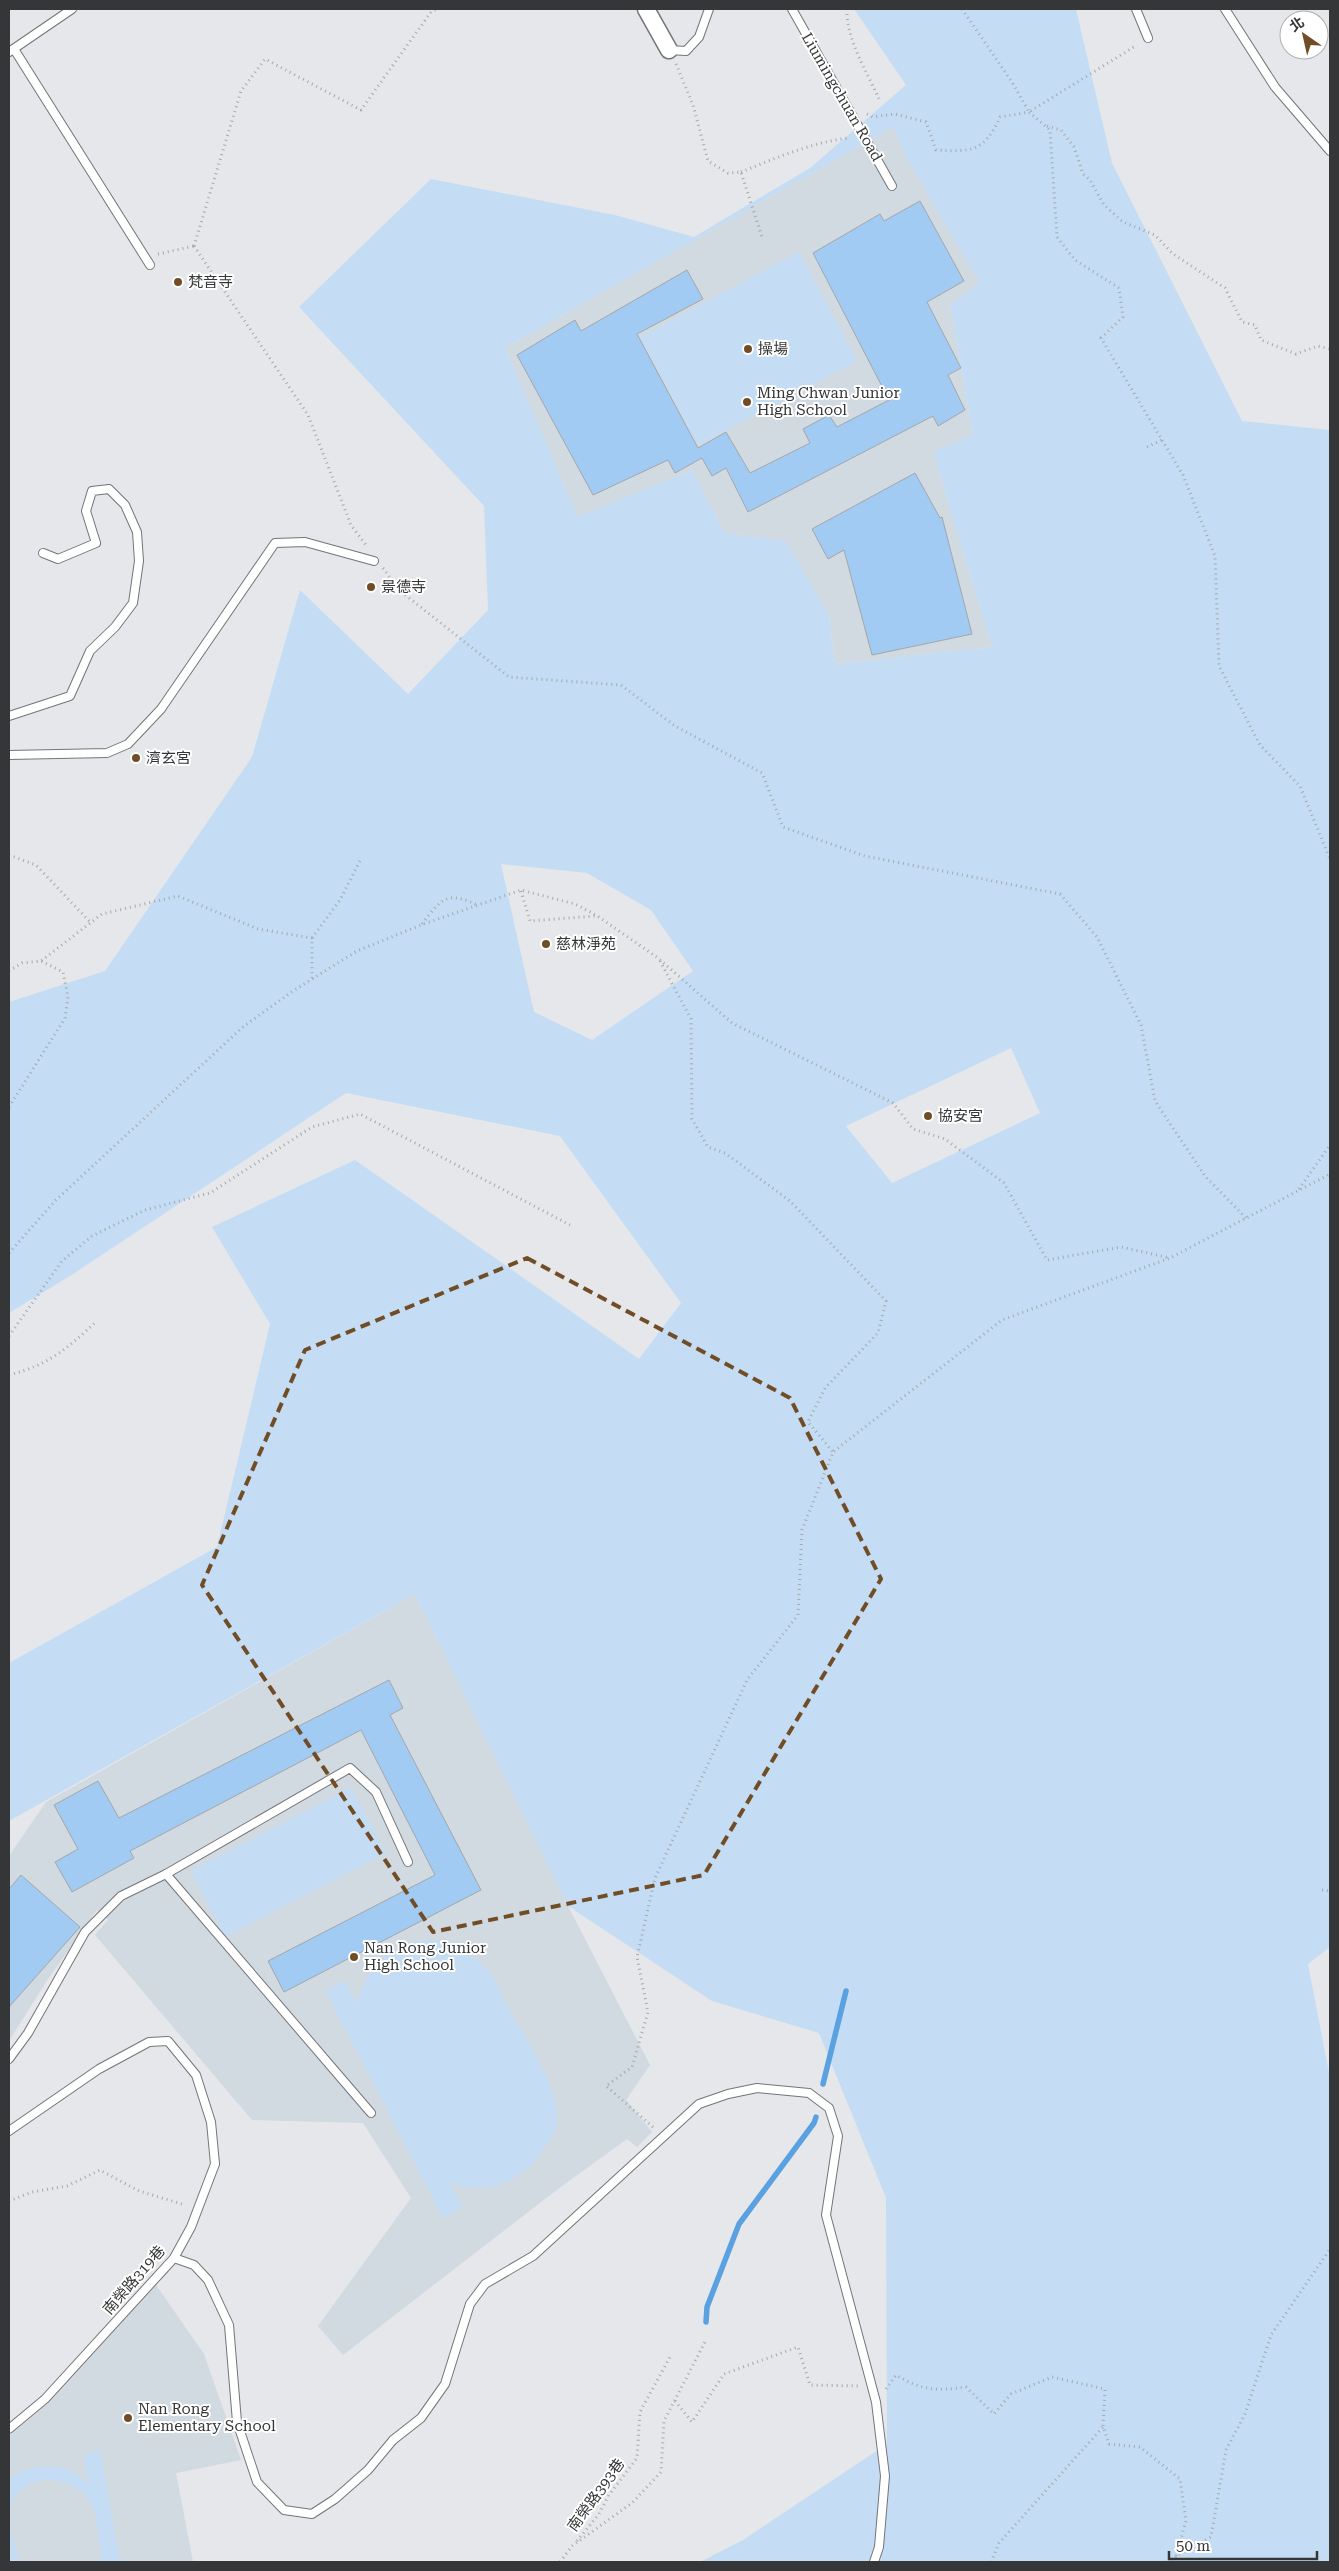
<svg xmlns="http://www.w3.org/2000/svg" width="1339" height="2571" font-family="'Roboto Serif','Noto Sans TC',serif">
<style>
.built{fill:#d1d9e1}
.green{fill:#c4ddf4;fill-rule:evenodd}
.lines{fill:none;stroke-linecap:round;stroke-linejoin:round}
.stream{stroke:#59a1e0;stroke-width:5.5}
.building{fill:#a1cbf3;stroke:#a4a6a9}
.lane-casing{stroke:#737577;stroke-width:10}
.street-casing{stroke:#737577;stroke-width:19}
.path{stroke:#a6a8aa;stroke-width:3;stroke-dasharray:1 4;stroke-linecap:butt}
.lane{stroke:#fff;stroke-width:8}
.street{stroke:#fff;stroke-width:16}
.marked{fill:none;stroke:#714d27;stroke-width:4;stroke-dasharray:10 6;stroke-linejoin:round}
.poi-dot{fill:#714d27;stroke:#fff;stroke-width:2}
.labels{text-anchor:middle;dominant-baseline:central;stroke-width:4;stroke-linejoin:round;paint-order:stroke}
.street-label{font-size:15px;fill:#353637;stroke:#fff}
.poi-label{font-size:15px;fill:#353637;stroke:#fff;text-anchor:start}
</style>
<rect width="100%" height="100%" fill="#e5e7ea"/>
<g class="built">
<path d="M893,127L907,158L981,283L950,305L973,435L933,452L992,647L835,664L829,615L786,541L725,533L692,470L578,517L505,348Z"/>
<path d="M415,1594L568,1906L650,2065L626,2100L652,2132L637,2147L627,2139L558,2189L343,2355L318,2326L411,2198L363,2123L252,2120L95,1935L108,1920L97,1910L48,1979L9,2041V1856L46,1802Z"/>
<path d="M156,2285L204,2354L241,2460L176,2473L193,2562H9V2436L51,2401Z"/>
</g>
<g class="green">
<path d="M854,9H1076L1112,163L1242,421L1330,430V1947L1308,1964L1330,2078V2562H700L743,2540L887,2444L886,2198L819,2033L712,2001L568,1906L415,1594L9,1821V1663L217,1547L270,1324L212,1227L355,1160L639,1359L681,1303L560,1136L346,1093L70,1276L9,1313V1002L105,971L252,757L300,590L408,694L488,610L484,506L299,307L431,179L615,215L694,237L810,168L906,85ZM893,127L907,158L980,283L950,305L973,435L933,452L992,647L835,664L829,615L786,541L725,533L692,470L578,517L505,348ZM501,864L587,873L651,910L693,971L592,1040L534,1012ZM1011,1048L1040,1113L892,1183L846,1126Z"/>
<path d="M799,252L857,361L698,445L640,337Z"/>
<path d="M351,1787L386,1853L225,1937L191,1871Z"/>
<path d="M437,1940C457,1946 472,1953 486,1968C496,1978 502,1995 508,2008C525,2038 560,2087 557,2122C556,2131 549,2141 544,2149C529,2173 501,2191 471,2188C464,2187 456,2184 449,2182L463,2207L443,2218L325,1990L344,1981L357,2003C368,1961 394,1941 437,1940Z"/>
<path d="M100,2450L120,2562H102C99,2546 99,2524 93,2509C80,2473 19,2468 10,2509C7,2525 16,2547 19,2562H9V2478C22,2469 47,2464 63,2468C72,2470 80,2478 88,2482L84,2454Z"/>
</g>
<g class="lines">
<g class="stream">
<path d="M823,2084L846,1991"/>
<path d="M706,2322L707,2307L739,2224L814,2123L816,2117"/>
</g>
</g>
<g class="building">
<path d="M920,201L964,281L927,302L961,368L948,375L965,410L938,426L933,416L748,512L726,468L712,476L702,458L675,473L668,460L593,495L517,355L575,320L581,331L687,270L703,299L637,334L698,448L726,432L750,473L810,443L803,429L829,415L837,427L889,400L813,253L880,214L884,221Z"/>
<path d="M915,473L940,518L942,517L972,634L872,655L844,550L828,559L812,529Z"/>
<path d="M389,1680L403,1708L390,1715L481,1890L284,1992L268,1961L435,1875L361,1730L130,1851L134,1858L72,1892L55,1862L78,1849L54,1805L98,1781L119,1818Z"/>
<path d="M21,1875L80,1927L9,2007V1889Z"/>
</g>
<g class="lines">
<g class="lane-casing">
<g id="lane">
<path d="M792,9L892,186"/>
<path d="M1136,9L1148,38"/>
<path d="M1225,9L1275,87L1330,151"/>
<path d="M14,49L150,265"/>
<path d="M669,50L686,51L699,37L709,9"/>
<path d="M9,52L72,9"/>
<path d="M9,716L70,696L90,651L115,627L133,603L139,561L137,532L125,505L109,489L92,491L86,511L96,543L58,559L43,553"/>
<path d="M9,755L107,753L128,744L161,709L275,543L305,542L374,561"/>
<path d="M166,1874L371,2113"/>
<path d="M9,2059L28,2033L85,1932L121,1896L166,1874L350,1768L376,1792L408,1862"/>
<path d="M9,2131L99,2069L149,2042L168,2041L196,2075L211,2122L215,2164L191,2227L174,2258L45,2399L9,2429"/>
<path d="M174,2258L194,2265L208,2280L229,2325L237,2422L257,2482L284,2510L312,2514L335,2499L368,2470L393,2440L421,2418L445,2384L470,2304L485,2284L533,2256L699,2104L728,2094L757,2088L809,2093L829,2108L838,2136L826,2215L876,2402L885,2476L879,2547L874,2562"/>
</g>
</g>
<g class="street-casing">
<path id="street" d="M646,9L669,50"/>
</g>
<g class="path">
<path d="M847,9C846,39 867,72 879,99"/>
<path d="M962,9L1012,82L1029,112L1137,45"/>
<path d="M676,64L693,105L708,161L728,173L741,172L762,237"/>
<path d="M867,114L873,117L895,114L926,122L936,150C972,152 984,152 1000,117L1029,112L1050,130L1057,237L1075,260L1119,288L1123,317L1101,338L1183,475L1215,556L1219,666L1260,745L1300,786L1330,859"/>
<path d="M1047,126L1061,130L1074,147L1083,174L1090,180L1104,205L1123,222L1155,235L1173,254L1225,288L1242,322L1255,325L1261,340L1296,354L1318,346L1330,349"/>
<path d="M741,172C776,158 812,142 850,138"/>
<path d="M194,246L308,415L351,525L366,545"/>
<path d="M194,246L241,91L265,59L361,110L431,12L437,9"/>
<path d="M158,254L194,246"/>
<path d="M1147,447L1162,440"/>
<path d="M383,568L399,590L509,677L621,685L675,726L762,773L783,827L865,856L1060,894L1097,937L1141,1025L1155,1101L1205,1176L1247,1219"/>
<path d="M9,855L36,865L91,923"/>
<path d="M521,891L530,921L595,916"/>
<path d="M422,924C442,898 447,890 479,906"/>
<path d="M312,938L340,900L361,859"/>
<path d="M660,961L691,1019L692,1119L708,1147L725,1153L790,1201L886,1301L878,1333L825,1388L808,1422L833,1452"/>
<path d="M9,971L22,963L41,961L102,914L178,896L258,929L312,938V978"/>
<path d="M9,1107L65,1018L68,997L63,972L41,961"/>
<path d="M1299,1189L1330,1145"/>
<path d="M9,1253L56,1200L244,1026L293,991L357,951L421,925L521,890L575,904L596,915L658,958L732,1023L893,1103L913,1129L945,1139L1004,1183L1047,1260L1121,1247L1170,1258"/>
<path d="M9,1336L62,1261L92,1236L145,1210L210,1193L312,1127L360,1114L570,1225"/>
<path d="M9,1375C51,1364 66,1349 97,1321"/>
<path d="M1322,1890L1330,1891"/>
<path d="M653,2127L606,2086L632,2067L648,2012L637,1957L655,1878L747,1680L798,1615L802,1530L833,1452L1002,1320L1170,1258L1330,1174"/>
<path d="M9,2201L32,2192L67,2186L100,2170L139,2191L185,2205"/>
<path d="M886,2389L896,2375C923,2391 936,2391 966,2387L994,2414L1011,2394L1052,2377L1105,2389L1103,2426L1109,2444L1140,2447L1180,2479L1186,2521L1176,2556"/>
<path d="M675,2401L692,2422L724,2374L798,2347L810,2385L859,2386"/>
<path d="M577,2541L599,2514L609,2495L637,2458L640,2412L671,2355"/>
<path d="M572,2546L632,2503L661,2472L664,2421L706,2340"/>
<path d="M560,2562L572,2546"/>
<path d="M991,2562L999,2543L1103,2427"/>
<path d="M1173,2562L1176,2556L1211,2537L1226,2450L1245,2414L1271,2335L1330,2249"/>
</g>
<use href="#lane" class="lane"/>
<use href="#street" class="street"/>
</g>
<path class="marked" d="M527,1258L790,1398L881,1579L704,1875L433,1932L202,1585L305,1350Z"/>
<g class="poi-dot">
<circle cx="178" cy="282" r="5"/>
<circle cx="748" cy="349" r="5"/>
<circle cx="747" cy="402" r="5"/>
<circle cx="371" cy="587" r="5"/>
<circle cx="136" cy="758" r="5"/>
<circle cx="546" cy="944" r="5"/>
<circle cx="928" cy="1116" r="5"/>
<circle cx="354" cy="1957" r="5"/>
<circle cx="128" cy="2418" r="5"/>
</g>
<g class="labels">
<g class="street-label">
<text transform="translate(842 97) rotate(60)">Liumingchuan Road</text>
<text transform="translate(134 2280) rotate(-49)">南榮路319巷</text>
<text transform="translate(596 2495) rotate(-54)">南榮路393巷</text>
</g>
<g class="poi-label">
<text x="188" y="282">梵音寺</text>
<text x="758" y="349">操場</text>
<text x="757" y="393">Ming Chwan Junior<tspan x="757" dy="17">High School</tspan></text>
<text x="381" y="587">景德寺</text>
<text x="146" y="758">濟玄宮</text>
<text x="556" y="944">慈林淨苑</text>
<text x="938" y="1116">協安宮</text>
<text x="364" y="1948">Nan Rong Junior<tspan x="364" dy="17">High School</tspan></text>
<text x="138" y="2409">Nan Rong<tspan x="138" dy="17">Elementary School</tspan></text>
</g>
</g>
<rect width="1339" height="2571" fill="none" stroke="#353637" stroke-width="20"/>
<g transform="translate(1304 35) rotate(326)"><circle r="24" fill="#ffffff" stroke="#aeafaf"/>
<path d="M0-4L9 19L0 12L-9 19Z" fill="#714d27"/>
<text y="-8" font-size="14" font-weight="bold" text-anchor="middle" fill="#353637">北</text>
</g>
<path d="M1169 2551v8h148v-8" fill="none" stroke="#353637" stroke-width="2.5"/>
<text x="1176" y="2551" font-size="15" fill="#353637" stroke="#ffffff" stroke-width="4" paint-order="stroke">50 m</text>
</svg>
